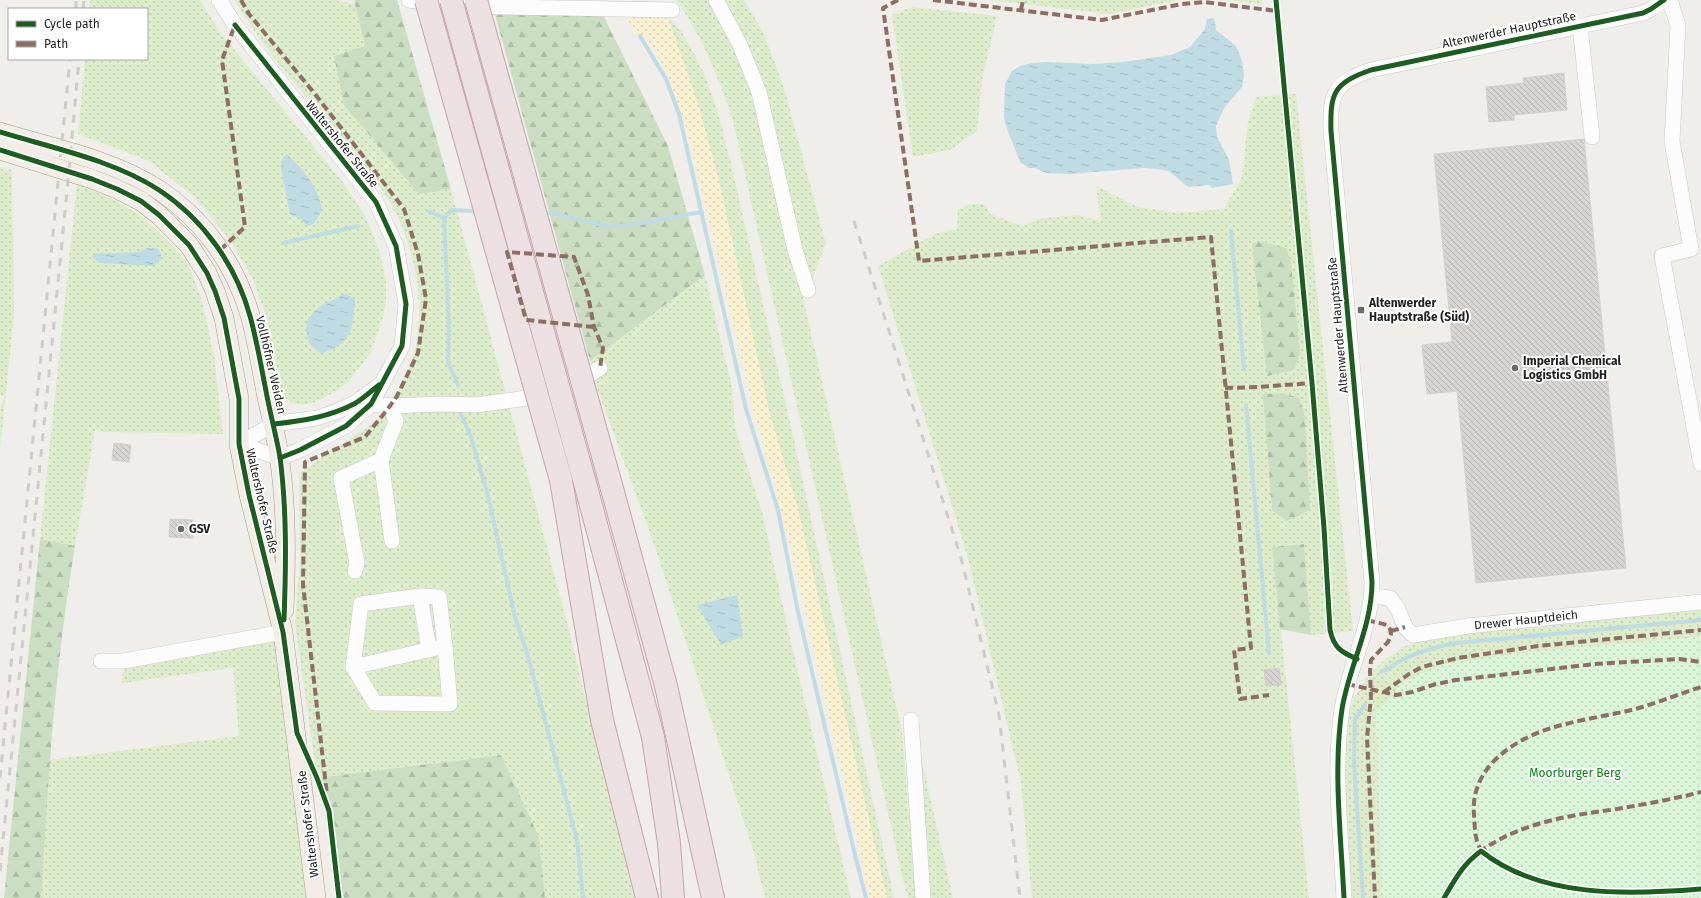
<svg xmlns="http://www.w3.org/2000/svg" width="1701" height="898" font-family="'Fira Sans',sans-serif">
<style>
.grass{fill:url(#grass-dots);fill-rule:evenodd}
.forest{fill:url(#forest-firs)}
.sand{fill:url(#sand-dots)}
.park{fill:url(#park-dots)}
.water{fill:url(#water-ripples)}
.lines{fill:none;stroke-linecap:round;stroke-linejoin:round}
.stream{stroke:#bfdbe3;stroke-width:4}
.building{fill:url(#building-back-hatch);stroke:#d3d0cc}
.minor-casing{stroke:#c9c8c7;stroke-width:16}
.major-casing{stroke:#a79c86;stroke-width:20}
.highway-casing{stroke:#c5a2ac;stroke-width:24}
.minor{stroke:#fdfcfc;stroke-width:15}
.major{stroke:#f3ede7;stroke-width:19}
.highway{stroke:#ece0e2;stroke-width:22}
.rail{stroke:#ccc;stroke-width:3;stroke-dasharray:8 8;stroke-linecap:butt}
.highway-bridge-casing{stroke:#c5a2ac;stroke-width:24;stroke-linecap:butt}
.highway-bridge{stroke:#ece0e2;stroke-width:22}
.quiet{stroke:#8d6e63;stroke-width:4;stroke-dasharray:8 4;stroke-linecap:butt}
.cycleway-casing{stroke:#fff;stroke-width:8}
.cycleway{stroke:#1b5e20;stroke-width:5}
.poi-dot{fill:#6a6968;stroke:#fff;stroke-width:1.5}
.labels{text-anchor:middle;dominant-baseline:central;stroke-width:4;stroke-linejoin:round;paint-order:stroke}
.street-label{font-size:12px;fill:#222;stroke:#fff}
.poi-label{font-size:12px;font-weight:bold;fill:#222;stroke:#fff;text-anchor:start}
.park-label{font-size:12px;fill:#0c8416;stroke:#fff}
</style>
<defs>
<pattern id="grass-dots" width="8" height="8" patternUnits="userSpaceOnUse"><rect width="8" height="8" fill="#ddeccb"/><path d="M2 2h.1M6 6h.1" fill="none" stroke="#bdcaae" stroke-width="1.8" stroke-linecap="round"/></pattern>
<pattern id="forest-firs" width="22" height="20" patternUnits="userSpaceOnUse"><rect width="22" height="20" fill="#cbdec1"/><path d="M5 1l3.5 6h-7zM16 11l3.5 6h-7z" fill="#aebea6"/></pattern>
<pattern id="sand-dots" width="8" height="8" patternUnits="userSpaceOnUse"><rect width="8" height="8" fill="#f8f0d0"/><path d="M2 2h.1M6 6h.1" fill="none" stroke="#d4ceb2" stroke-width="1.8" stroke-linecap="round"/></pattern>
<pattern id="park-dots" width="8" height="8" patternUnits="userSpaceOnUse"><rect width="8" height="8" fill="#daf5da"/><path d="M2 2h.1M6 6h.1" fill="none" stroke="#bbd2bb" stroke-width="1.8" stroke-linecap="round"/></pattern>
<pattern id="water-ripples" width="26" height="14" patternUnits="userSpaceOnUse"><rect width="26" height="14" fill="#bfdbe3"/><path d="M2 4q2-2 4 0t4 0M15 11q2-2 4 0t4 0" fill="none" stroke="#a4bcc2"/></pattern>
<pattern id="building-back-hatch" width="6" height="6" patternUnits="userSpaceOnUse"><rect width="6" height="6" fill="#d7d4d2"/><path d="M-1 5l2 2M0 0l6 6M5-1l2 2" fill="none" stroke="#b8b6b4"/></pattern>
</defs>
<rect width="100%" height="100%" fill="#f0eeeb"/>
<g class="grass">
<path d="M90,0H200L219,31L341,180L364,214L372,232L380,254L386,281V299L384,314L371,352L350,380L341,388L318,401L304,405L294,404L286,399L278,384L267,319L252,277L226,235L194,197L149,161L78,134L85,59H147V9H89Z"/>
<path d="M235,0H334L355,4L365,47L440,190L451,189L567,622L634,898H545L539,837L501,755L317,778L295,623L300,560L299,473L399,406L395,400C403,380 414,361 417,340C423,297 415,252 396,213C383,188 363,166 346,145C308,98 265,53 235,0Z"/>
<path d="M676,0H713L745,66L788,232L902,732L916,898H908L904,884L733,121C719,78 703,37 676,0Z"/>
<path d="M716,0H744L764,34L784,88L826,244L808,290L759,92Z"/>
<path d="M990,0H1179L1109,14Z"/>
<path d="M1227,0H1262L1263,4Z"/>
<path d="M912,7L997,16L982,80L977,131L950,150L913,157L892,15Z"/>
<path d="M668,17L681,31L694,54L706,78L718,112L732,168L790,422L894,898H887L883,883L799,513L769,411L719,181Z"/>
<path d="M1296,94L1353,631L1311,635L1304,544L1272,547L1309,898H1032L1021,783L968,558L878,266L935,234L957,229L958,210L971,204L985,205L990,214L1022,226L1038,219L1076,215L1101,221L1096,186L1138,207L1177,213L1224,209L1242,177L1248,122L1256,97ZM1283,393L1299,398L1305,416L1310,510L1263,394Z"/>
<path d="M0,167L12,170L14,315L0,449V409L5,396L0,395Z"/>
<path d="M77,184L114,200L143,217L173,246L188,264L201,297L214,355L223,434L103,432L95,430L75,546L40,539Z"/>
<path d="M705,275L732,387L735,427L763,516L787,625L851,898H765L753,849L654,544L597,388L590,361Z"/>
<path d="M1701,610V637L1530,652L1441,665L1376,715L1383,898H1352L1342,737L1355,696L1367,677L1382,662L1403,647L1427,638L1447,634Z"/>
<path d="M283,632L316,898H40L49,760L239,736L233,668L122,683L124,661Z"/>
<path d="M920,753L953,898H928Z"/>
</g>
<g class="forest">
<path d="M354,0H397L451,189L419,194L344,105L334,56L365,46Z"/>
<path d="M491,0H558L560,8L600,9L668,146L705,275L590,361Z"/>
<path d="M1263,242L1286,248L1291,263L1300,352L1294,370L1267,376L1252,243Z"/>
<path d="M1283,393L1299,398L1305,416L1310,510L1287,521L1272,510L1263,394Z"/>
<path d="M40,539L75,546C56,660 48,774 42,889L40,898H4Z"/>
<path d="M1304,544L1311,635L1280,629L1272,547Z"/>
<path d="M501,755L539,837L545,898H344L317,778Z"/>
</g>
<path class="sand" d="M626,15L668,17L699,107L719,181L769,411L799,513L887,898H870L788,538L772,476L755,418L689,138C678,101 667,67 645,35L640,36C632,31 629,24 626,15Z"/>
<path class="park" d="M1701,637V898H1383L1376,714L1403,682L1441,665L1530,652Z"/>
<g class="water">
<path d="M1213,18L1215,22L1216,30L1236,46L1242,61L1244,75L1242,87L1224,108L1216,126L1217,137L1229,160L1233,184L1212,188L1209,185L1188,187L1169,171L1158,169L1143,168L1070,174L1046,173L1035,168H1029L1020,162L1006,126L1004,117L1005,84L1012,71L1020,66L1032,63L1046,62L1094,64L1123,62L1171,55L1190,47L1205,29L1207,19Z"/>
<path d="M287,154C304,171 318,186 322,210L314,224L307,226L302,220L290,214L281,168L283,157Z"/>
<path d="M147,248H157L161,254V260L153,266L99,263L92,256L95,254L138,252Z"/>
<path d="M346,293L355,300C353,328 352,344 322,353C313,349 309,345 307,335C302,310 328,303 346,293Z"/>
<path d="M737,595L743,636L721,645L697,605Z"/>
</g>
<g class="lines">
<g class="stream">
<path d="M640,36L666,79L679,114L746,409L778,510L798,612L855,855L866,898"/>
<path d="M428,211L444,218L449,329L448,362L458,385"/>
<path d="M543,213H552L606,226L630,225L702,212"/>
<path d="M444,218L452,210L478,211"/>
<path d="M1231,231L1244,369"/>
<path d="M283,243L358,226"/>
<path d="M1246,405L1269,653"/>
<path d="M461,414L471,437L487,492L515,617L527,653L577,840L583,898"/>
<path d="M1381,672C1391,668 1398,661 1408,657C1424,650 1440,646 1457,643L1701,620"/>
<path d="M1363,898L1354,763L1355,719L1365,705"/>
</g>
</g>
<g class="building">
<path d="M1564,73L1567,110L1514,115V120L1489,122L1486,87L1524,83L1523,78Z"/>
<path d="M1584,139L1626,568L1476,583L1457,391L1427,394L1422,345L1452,342L1434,154Z"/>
<path d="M114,443L131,445L129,462L112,460Z"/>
<path d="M170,519L193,520V538L169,537Z"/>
<path d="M1279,668L1281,685L1266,686L1264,670Z"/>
</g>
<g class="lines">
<g class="minor-casing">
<g id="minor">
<path d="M219,0L235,25L376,202L396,246L406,304L402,346L371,404L346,426L300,450L280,458L239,444"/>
<path d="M409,0L449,6L672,10"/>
<path d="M716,0L740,45L759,92L795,250L808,290"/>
<path d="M1670,0L1678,26L1672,141L1691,249L1662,256L1701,464"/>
<path d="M1580,26L1592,137"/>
<path d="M476,128L490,191"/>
<path d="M371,404L390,406L442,404L476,405L563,393L600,368"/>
<path d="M390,406L396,421L381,460L392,541"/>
<path d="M239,444L274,424L317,418L338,411L355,403L378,386"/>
<path d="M355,571L357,563L341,478L381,460"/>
<path d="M420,596L439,597L445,646L450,704L375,703L353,667L361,604Z"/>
<path d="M420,596L429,650"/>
<path d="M1372,596L1390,598L1398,609L1405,627L1413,635L1468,626L1701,602"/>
<path d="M101,661H124L283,632"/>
<path d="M353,667L445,646"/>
<path d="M911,720L923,898"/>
<path d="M1344,898C1341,837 1333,769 1342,709C1349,666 1372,627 1372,582L1331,131C1330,92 1334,83 1371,70L1643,13L1651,9L1664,0"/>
</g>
</g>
<g class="major-casing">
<g id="major">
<path d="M0,132C52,148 114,160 159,190C204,220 235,264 250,315C257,340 261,366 266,392C270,413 276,434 279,456C287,507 286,560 284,610"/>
<path d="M0,150L92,179L117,189L141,201L159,215L189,245L207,273L215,291L224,318L239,399V444L249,495L283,632L316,898"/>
</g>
</g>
<g class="highway-casing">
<g id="highway">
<path d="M561,480L602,720L647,898"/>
<path d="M585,483L653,737L669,843L673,898"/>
<path d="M611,485L666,686L713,898"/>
</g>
</g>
<use href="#minor" class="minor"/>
<use href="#major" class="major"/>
<use href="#highway" class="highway"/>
<g class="rail">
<path d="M76,9V0"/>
<path d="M83,9L84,0"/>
<path d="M854,221L961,558L999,715L1020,898"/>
<path d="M0,778L70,59"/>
<path d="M0,871L68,181L79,59"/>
</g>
<g class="highway-bridge-casing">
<g id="highway-bridge">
<path d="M426,0L561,480"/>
<path d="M451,0L585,483"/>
<path d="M476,0L611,485"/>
</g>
</g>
<use href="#highway-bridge" class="highway-bridge"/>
<g class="quiet">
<path d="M241,0L249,14L315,94L404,209L418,254L426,299L418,353L397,396L390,406L365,437L305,462L303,585L327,795"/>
<path d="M898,0L883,8L919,261L1211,237L1251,648L1234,650L1240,699L1269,695"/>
<path d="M933,0L1102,20L1182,4L1204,2L1277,11"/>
<path d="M1021,10L1023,0"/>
<path d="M220,250L245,227L222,60L235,25"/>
<path d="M594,327L526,320L507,252L574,257L588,295L594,327L603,348L600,368"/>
<path d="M1225,388L1259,387L1312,383"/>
<path d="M1367,620L1387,625L1390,629L1391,634L1388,642L1371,660L1370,671L1371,697L1367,738L1375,898"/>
<path d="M1391,631L1405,627"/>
<path d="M1347,684L1396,695L1412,692L1436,684L1456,680L1595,664L1679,659L1701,662"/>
<path d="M1384,692L1409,674L1422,667L1458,658L1538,646L1701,630"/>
<path d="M1479,852C1522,822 1567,816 1617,809C1645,804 1674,799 1701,792"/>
<path d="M1483,852C1474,843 1475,826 1474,815C1472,792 1481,773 1497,758C1535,723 1587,721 1635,709C1657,703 1679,694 1701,687"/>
</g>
<g class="cycleway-casing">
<g id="cycleway">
<path d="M1276,0L1312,383L1324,528L1330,630C1334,648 1341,652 1357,659"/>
<path d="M235,25L376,202L396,246L406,304L402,346L371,404L346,426L300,450L280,458"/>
<path d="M0,132C52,148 113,160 159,190C203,219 236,265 250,316C257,341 261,366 266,391C270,413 276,435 280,457C287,511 286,566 284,620"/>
<path d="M0,150L92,179L117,189L141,201L159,215L189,245L207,273L215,291L224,318L239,399V444L249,495L283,632L297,733L317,778L329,811L339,898"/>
<path d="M274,424C302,421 329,417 354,404C363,399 371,391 379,385"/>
<path d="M1344,898C1341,837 1333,769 1342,709C1349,666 1372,627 1372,582L1331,131C1330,92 1334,83 1371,70L1643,13L1651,9L1664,0"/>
<path d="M1444,898C1455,879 1463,864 1481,851C1540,898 1627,895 1701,889"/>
</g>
</g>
<use href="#cycleway" class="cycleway"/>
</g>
<g class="poi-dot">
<rect x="1357" y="306" width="8" height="8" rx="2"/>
<circle cx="1515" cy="368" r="4"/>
<circle cx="181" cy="529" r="4"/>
</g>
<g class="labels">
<g class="street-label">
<text transform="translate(1509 30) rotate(-12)">Altenwerder Hauptstraße</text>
<text transform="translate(342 144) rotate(51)">Waltershofer Straße</text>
<text transform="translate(1338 325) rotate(-95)">Altenwerder Hauptstraße</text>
<text transform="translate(271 365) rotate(77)">Vollhöfner Weiden</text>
<text transform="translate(262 501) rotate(77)">Waltershofer Straße</text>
<text transform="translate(1526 620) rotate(-6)">Drewer Hauptdeich</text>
<text transform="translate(308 824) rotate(-97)">Waltershofer Straße</text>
</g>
<g class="poi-label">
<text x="1369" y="303">Altenwerder<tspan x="1369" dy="14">Hauptstraße (Süd)</tspan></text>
<text x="1523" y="361">Imperial Chemical<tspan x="1523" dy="14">Logistics GmbH</tspan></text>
<text x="189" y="529">GSV</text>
</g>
<g class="park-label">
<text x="1575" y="773">Moorburger Berg</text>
</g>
</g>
<rect x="8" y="8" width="140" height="52" fill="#ffffff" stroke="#a7a7a7"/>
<rect x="16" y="21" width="20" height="6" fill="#1b5e20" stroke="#a7a7a7"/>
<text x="44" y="28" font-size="12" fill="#222222">Cycle path</text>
<rect x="16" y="41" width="20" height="6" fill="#8d6e63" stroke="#a7a7a7"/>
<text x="44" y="48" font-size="12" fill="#222222">Path</text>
</svg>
